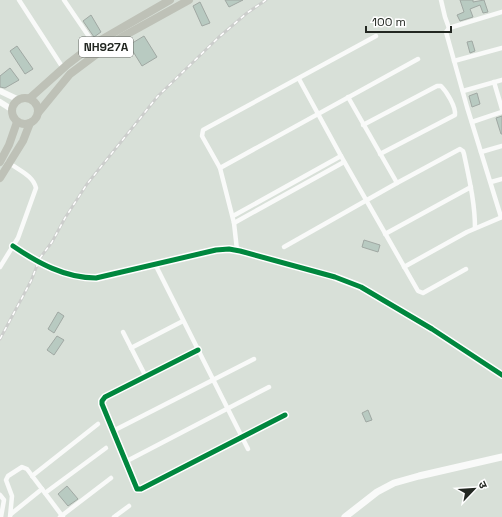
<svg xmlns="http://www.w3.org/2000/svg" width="502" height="517" font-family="'Space Grotesk','Noto Sans Devanagari',sans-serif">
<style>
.building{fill:#b8cac1;stroke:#a0a8a3}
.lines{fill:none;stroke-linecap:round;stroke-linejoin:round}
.minor-tunnel{stroke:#b4bbb3;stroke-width:4.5;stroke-dasharray:4.5 2;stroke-linecap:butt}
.minor{stroke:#f9faf9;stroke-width:4.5}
.tertiary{stroke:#f9faf9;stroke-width:6}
.secondary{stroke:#f9faf9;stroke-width:7}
.trunk{stroke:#bec1b7;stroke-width:8}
.rail-casing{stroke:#cccecc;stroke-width:3}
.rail{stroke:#fff;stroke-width:1.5;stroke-dasharray:4.5;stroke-linecap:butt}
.cycleway-casing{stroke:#fff;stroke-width:8}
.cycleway{stroke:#00873e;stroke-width:5}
.labels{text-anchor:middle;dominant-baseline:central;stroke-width:3;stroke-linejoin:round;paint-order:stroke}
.shield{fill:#fff;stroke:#646864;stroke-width:1}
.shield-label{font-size:12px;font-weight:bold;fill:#222721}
</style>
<rect width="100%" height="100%" fill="#d8e0d8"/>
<g class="building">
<path d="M225,0H243L229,7Z"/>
<path d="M460,0H473V2L484,0L488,12L483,13L480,5L470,9L473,17L460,21L457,15L464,12Z"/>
<path d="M200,2L210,23L202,26L193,6Z"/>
<path d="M91,15L101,32L94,37L83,21Z"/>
<path d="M144,36L157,57L142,66L129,45Z"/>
<path d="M472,41L475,51L470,53L467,42Z"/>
<path d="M17,46L33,69L25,74L10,51Z"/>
<path d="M10,68L19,80L5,88L0,87V76Z"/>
<path d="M477,93L480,104L472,107L469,96Z"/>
<path d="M502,116V134H501L496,118Z"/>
<path d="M364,240L380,245L378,252L362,247Z"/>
<path d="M58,312L64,316L54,333L48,329Z"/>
<path d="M57,336L64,340L54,355L47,350Z"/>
<path d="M368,410L372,420L366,422L362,413Z"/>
<path d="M67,486L78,499L68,506L58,494Z"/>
</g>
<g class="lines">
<path class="minor-tunnel" d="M27,256L50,268"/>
<g class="minor">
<path d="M19,0L63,68"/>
<path d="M64,0L94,44"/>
<path d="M441,0L445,17L449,28"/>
<path d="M454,61L502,48"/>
<path d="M299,79L341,156L418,291L423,293L466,269"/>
<path d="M494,82L502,109"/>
<path d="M463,91L502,80"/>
<path d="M348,97L397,183"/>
<path d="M472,122L502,112"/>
<path d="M363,125L437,86H441C447,92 456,107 455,115L380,154"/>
<path d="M481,152L502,146"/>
<path d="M220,168L418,59"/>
<path d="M491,182L502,179"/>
<path d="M233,216L341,156"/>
<path d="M501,217L467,107L446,32L449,28L502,12"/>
<path d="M234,223L344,162"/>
<path d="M385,234L471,187"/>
<path d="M13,246L27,256"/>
<path d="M284,247L397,183L460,149L463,151L464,154C469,178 475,203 475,228"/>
<path d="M237,250L234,223L220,168L202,136L203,130L376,36"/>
<path d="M155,264L248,449"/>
<path d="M0,267L18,238L36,188C33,175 18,170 8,162"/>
<path d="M404,267L467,232L502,217"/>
<path d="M50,268L76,276L96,278L216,250L229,249L240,251L335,277L361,287L432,329L502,375"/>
<path d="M123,332L146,377"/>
<path d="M131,348L183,321"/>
<path d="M198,350L105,397L102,401V404L137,489H141L285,415"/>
<path d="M113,431L254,359"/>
<path d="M125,462L269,387"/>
<path d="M32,476L98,424"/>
<path d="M45,493L106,448"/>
<path d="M0,495L4,500L1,517"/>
<path d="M11,514L42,489"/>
<path d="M10,517L12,496L6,480L8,476L22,467L27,469L63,517"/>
<path d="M60,517L111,478"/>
<path d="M114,517L129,506"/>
</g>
<g class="tertiary">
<path d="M0,91L17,99"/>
<path d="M0,102L11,109"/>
</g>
<path class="secondary" d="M345,517L377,492L394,483L419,476L502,457"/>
<g class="trunk">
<circle cx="25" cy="111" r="13"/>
<path d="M30,98L68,64L94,44L170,0"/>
<path d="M38,113L70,74L98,53L122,37L189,0"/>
<path d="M0,162L9,145L17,122"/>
<path d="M0,178L23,141L30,123"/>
</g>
<g class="rail-casing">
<path id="rail" d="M0,339L31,281L40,258L52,242L65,218L87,184L158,96L219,37L247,13L266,0"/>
</g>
<use href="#rail" class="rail"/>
<g class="cycleway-casing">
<g id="cycleway">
<path d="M13,246C38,263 65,278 96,278L216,250L229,249L240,251L335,277L361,287L432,329L502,375"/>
<path d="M198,350L105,397L102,401V404L137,489H141L285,415"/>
</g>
</g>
<use href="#cycleway" class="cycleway"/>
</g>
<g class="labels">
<rect class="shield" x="79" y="37" width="54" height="20" rx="3"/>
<g class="shield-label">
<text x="106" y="47">NH927A</text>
</g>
</g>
<g transform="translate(474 489) rotate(65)" stroke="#ffffff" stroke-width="3" paint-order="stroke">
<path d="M0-3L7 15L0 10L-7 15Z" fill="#222721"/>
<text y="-6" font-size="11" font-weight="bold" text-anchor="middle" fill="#222721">उ</text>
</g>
<path d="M366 26v6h85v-6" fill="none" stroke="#222721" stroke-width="2"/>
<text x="372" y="26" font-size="12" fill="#222721" stroke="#ffffff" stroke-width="3" paint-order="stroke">100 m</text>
</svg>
